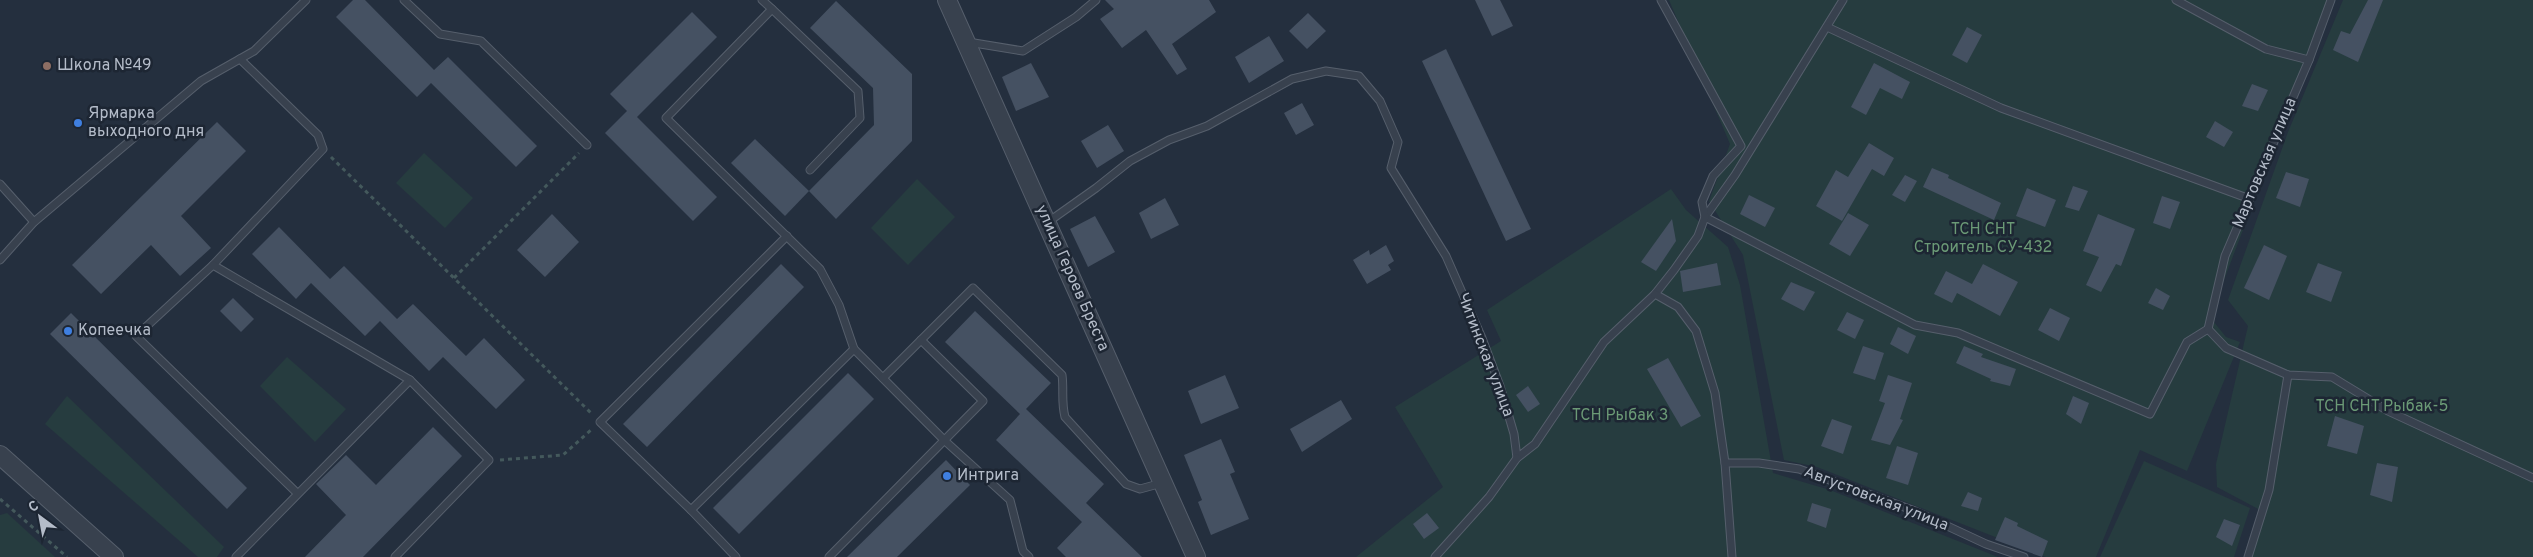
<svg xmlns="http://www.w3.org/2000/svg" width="2533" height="557" font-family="Overpass,sans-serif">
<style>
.green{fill:#263c3f}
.building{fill:#455162}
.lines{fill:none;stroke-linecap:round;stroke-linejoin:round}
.service-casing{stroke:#565f6c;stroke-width:9}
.tertiary-casing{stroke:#565f6c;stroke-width:20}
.path{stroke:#44595c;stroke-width:3;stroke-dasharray:4 4;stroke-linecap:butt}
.service{stroke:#38414e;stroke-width:7}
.tertiary{stroke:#38414e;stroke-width:18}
.education-dot{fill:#8d6e63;stroke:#1d2633;stroke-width:2}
.shop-dot{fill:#3f7fe0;stroke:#1d2633;stroke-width:2}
.labels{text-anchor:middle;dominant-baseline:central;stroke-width:5;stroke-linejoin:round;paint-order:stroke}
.poi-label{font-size:16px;fill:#b4bcc9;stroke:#1d2633;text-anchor:start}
.street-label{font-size:16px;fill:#b4bcc9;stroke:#1d2633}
.park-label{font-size:16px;fill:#6b9a76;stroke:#1d2633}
</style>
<rect width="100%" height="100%" fill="#242f3e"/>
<g class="green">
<path d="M1669,0H2330L2210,317L2226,337L2240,342L2187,471L2140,450L2096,557H2046L1817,467L1784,460L1743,255L1709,201L1730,144Z"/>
<path d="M2343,0H2533V557H2251L2262,511L2217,487L2216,464L2248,326L2228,300L2288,132Z"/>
<path d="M424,153L473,198L445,228L396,183Z"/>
<path d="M917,179L955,217L908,265L871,228Z"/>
<path d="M1671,189L1686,210L1728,247L1740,285L1773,473L1830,490L1998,557H1356L1443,487L1395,407L1501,341L1487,310Z"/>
<path d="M287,357L346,409L315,442L260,386Z"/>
<path d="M67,396L224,547L217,557H198L45,424Z"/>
<path d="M2144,461L2250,508L2234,557H2100Z"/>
<path d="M7,513L55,557H0V515Z"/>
</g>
<g class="building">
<path d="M353,0H365L434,70L448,57L537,146L516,167L431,83L417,97L336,17Z"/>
<path d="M1105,0H1209L1216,12L1172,44L1187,69L1177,75L1146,30L1122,48L1100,19L1114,9Z"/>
<path d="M1475,0H1500L1513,26L1492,36Z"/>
<path d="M2368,0H2383L2358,62L2333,50L2341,31L2350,34Z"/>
<path d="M836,1L912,74V141L836,219L809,191L874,125L873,88L810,28Z"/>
<path d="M692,12L717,37L637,117L717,197L693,221L605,133L627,111L610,94Z"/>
<path d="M1308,13L1326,31L1307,49L1289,31Z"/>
<path d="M1967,27L1982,35L1967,63L1952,55Z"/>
<path d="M1269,36L1284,61L1249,83L1235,57Z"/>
<path d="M1446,49L1531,229L1506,241L1422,61Z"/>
<path d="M1031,63L1049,97L1016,111L1002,77Z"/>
<path d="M1874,63L1910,82L1902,99L1880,88L1866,115L1851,107Z"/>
<path d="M2252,84L2268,90L2258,111L2242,106Z"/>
<path d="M1302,103L1314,125L1296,135L1284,113Z"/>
<path d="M2215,121L2233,132L2224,147L2206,137Z"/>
<path d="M217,122L246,151L181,216L211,248L180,276L151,245L101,294L72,265Z"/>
<path d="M1108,125L1124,151L1097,168L1081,141Z"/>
<path d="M755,139L809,191L785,216L731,163Z"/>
<path d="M1869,143L1894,158L1884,176L1872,169L1842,221L1816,206L1836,170L1848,177Z"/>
<path d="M1932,168L1949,175L1948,178L2001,203L1994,220L1923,187Z"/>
<path d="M2286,172L2309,179L2300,207L2276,198Z"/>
<path d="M1905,175L1917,181L1905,202L1892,195Z"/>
<path d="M2073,186L2088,191L2079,211L2065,207Z"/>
<path d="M2027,188L2056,200L2045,227L2016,216Z"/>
<path d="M1749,195L1775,208L1765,227L1740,214Z"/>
<path d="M2162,196L2180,202L2170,229L2153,223Z"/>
<path d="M1165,198L1179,225L1151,239L1139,213Z"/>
<path d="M1848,213L1869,225L1850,256L1829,244Z"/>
<path d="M552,214L579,242L545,277L517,250Z"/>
<path d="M2098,214L2135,229L2121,266L2116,264L2101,292L2086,285L2099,257L2083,251Z"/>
<path d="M1095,216L1115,252L1088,267L1070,229Z"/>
<path d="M1672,219L1676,241L1656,271L1641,262Z"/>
<path d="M279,227L330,279L344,266L397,319L413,304L466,356L484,338L525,380L496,409L443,357L429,371L380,321L365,336L311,283L296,299L252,254Z"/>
<path d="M1386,245L1394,261L1388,265L1391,270L1367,284L1353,260L1369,250L1370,255Z"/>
<path d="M2264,245L2287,256L2269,300L2244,288Z"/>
<path d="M1717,263L1721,285L1683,292L1680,271Z"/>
<path d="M2318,263L2342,272L2331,302L2306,292Z"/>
<path d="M781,264L804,287L647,447L623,424Z"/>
<path d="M1983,264L2018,282L2000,316L1957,293L1952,303L1934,294L1946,271L1972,284Z"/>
<path d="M1791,282L1815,292L1804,311L1781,299Z"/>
<path d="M2156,288L2170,296L2163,310L2148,303Z"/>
<path d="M233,298L254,319L241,332L220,311Z"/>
<path d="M2050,308L2070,318L2059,341L2038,330Z"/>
<path d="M975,311L1051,383L1026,409L1104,484L1086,503L1142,557H1066L1057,548L1082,522L996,440L1020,414L945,342Z"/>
<path d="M1847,312L1864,320L1855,339L1837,330Z"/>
<path d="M71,313L247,488L227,509L50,334Z"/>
<path d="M1898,327L1916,336L1908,354L1890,344Z"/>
<path d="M1863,346L1884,353L1875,380L1853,373Z"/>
<path d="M1964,346L1983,354L1981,357L2016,369L2010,386L1990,381L1991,379L1956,363Z"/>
<path d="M1668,358L1701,416L1681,427L1647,369Z"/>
<path d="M848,373L874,399L739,534L713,508Z"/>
<path d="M1225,375L1239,408L1201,424L1188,391Z"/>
<path d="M1888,375L1912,383L1900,419L1903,420L1890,445L1871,440L1885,403L1879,401Z"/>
<path d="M1528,386L1540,404L1528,412L1516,395Z"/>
<path d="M2073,396L2089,403L2081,424L2066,414Z"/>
<path d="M1341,400L1352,419L1302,452L1290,429Z"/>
<path d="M2335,416L2364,426L2357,454L2327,446Z"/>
<path d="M1832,419L1852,426L1843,454L1821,446Z"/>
<path d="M433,427L462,456L363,557H305L346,515L316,484L346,455L376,485Z"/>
<path d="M1221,439L1235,472L1230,474L1249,519L1211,535L1198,502L1202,500L1184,455Z"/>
<path d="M1897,446L1918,453L1908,485L1886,478Z"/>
<path d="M946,460L970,485L897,557H847Z"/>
<path d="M2377,463L2398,467L2392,502L2370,495Z"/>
<path d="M1968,492L1982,498L1978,511L1961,506Z"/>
<path d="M1812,503L1831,509L1826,528L1807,521Z"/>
<path d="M1427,513L1439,528L1424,539L1413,524Z"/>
<path d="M2005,517L2018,523L2017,526L2048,541L2042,557L1995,540Z"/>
<path d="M2224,519L2240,525L2232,546L2216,537Z"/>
</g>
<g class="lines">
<g class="service-casing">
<g id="service">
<path d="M404,0L440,34L481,41L587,145"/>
<path d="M762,0L772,9L666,118L820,269L839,305L854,349L944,440L1010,500L1023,551L1029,557"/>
<path d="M1843,0L1735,175L1705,217L1915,325L1958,333L2150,414L2187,342L2208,329"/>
<path d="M2176,0L2266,49L2309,60"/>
<path d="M772,9L858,91L860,118L810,170"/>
<path d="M1827,27L2001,108L2250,199"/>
<path d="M968,42L1023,51L1076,17L1096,0"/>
<path d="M0,184L34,222"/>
<path d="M1048,222L1096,188L1130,161L1169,140L1207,126L1292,79L1326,71L1359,76L1380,101L1398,142L1391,168L1446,256L1482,338L1500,386L1514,434L1517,458L1535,444L1604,342L1655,294L1674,270L1698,236L1705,217L1702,202L1713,176L1741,146L1661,0"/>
<path d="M0,260L34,222L201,81L254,51L306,0"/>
<path d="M213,265L323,149L318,135L240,59"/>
<path d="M1655,294L1678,307L1696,331L1715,393L1725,463L1732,557"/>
<path d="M2208,329L2226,348L2288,375L2332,377L2388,411L2533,478"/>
<path d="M2208,329L2225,256L2309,60L2331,0"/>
<path d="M883,378L973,288L1062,375C1064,390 1061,402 1065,417L1126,484L1140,489L1162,483"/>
<path d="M1725,463H1759L1799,469L1915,511L1986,544L2024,557"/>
<path d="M691,510L600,422L787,236"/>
<path d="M236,557L410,380L213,265L136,336L297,493"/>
<path d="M395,557L489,460L410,380"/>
<path d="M736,557L691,510L854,349"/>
<path d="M829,557L983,401L921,340"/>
<path d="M1435,557L1489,497L1517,458"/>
<path d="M2248,557L2269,490L2288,375"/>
</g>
</g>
<g class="tertiary-casing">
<g id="tertiary">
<path d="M947,0L1196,557"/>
<path d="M0,455L114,557"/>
</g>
</g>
<g class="path">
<path d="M331,157L592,414"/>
<path d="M454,278L579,153"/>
<path d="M500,460L563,455L591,430"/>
<path d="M0,499L67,557"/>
</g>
<use href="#service" class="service"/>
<use href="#tertiary" class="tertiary"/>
</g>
<circle class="education-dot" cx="47" cy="66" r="5"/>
<g class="shop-dot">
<circle cx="78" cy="123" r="5"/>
<circle cx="68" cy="331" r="5"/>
<circle cx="947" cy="476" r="5"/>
</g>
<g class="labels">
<g class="poi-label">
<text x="57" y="66">Школа №49</text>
<text x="88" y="114">Ярмарка<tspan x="88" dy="18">выходного дня</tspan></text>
<text x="78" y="331">Копеечка</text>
<text x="957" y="476">Интрига</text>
</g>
<g class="street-label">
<text transform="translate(2265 163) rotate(-67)">Мартовская улица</text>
<text transform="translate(1072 278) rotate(66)">улица Героев Бреста</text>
<text transform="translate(1485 355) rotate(69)">Читинская улица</text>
<text transform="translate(1876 499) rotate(21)">Августовская улица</text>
</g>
<g class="park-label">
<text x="1983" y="230">ТСН СНТ<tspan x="1983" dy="18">Строитель СУ-432</tspan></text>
<text x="2382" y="407">ТСН СНТ Рыбак-5</text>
<text x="1620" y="416">ТСН Рыбак 3</text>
</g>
</g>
<g transform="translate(40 517) rotate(328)" stroke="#1d2633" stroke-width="4" paint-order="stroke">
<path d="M0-4L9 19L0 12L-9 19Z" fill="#b4bcc9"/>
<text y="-8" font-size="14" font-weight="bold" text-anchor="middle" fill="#b4bcc9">С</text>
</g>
</svg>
